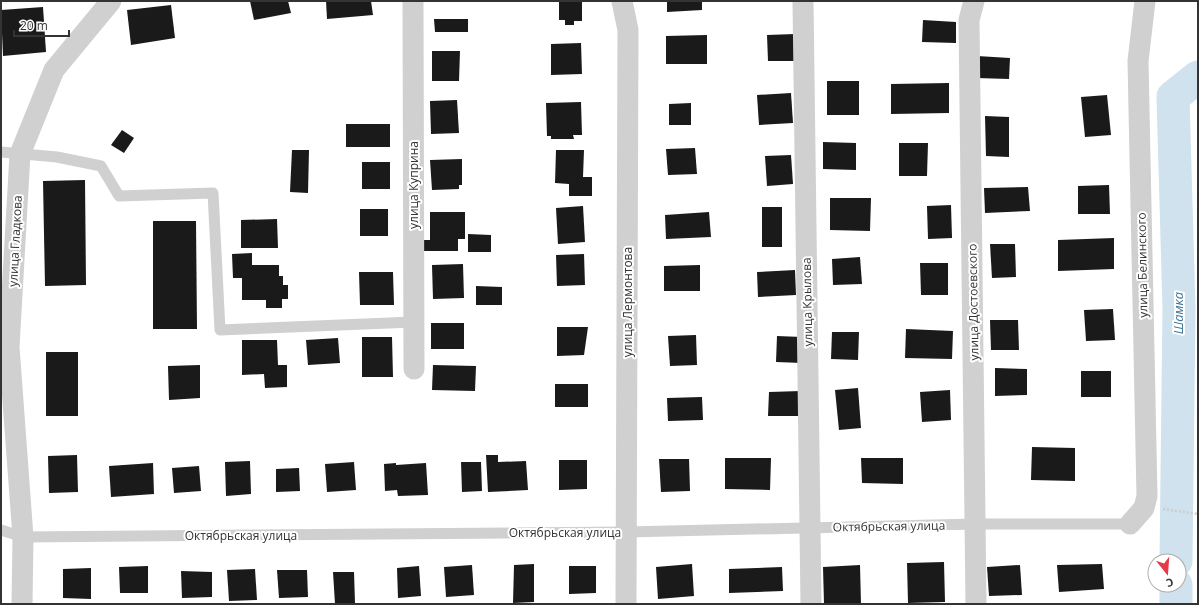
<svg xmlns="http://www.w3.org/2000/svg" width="1199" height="605" font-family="'Open Sans',sans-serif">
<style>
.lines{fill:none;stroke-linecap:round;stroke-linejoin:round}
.river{stroke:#cfe2ee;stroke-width:33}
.building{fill:#1a1a1a}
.path{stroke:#cdcdcd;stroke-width:2.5;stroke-dasharray:2 2;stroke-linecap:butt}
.lane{stroke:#d0d0d0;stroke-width:11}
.street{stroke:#d0d0d0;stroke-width:21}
.labels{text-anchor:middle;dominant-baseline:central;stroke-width:4;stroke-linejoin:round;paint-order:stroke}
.street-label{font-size:12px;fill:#333;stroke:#fff}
.water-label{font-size:13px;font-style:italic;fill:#3f7597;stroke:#fff}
</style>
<rect width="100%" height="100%" fill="#fff"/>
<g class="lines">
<g class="river">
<path d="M1176,561L1179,309L1173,97L1198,77"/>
<path d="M1176,604V585"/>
</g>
</g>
<g class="building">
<path d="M250,1H288L291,13L254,20Z"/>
<path d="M326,1H371L373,15L327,19Z"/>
<path d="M559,1H582V21H574V25H565V20H559Z"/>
<path d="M667,1H702V10L667,12Z"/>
<path d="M171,5L175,38L131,45L127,10Z"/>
<path d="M43,7L46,52L3,56L1,10Z"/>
<path d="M434,19H468V32H435Z"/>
<path d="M923,20L956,22V43L922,42Z"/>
<path d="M795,34V61H768L767,35Z"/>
<path d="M707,35V64H666V36Z"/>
<path d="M581,43L582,74L551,75V44Z"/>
<path d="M432,51H460L459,81H432Z"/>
<path d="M977,56L1010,58L1009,79L976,78Z"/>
<rect x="827" y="81" width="32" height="34"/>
<path d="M949,83V113L891,114V84Z"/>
<path d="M791,93L793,123L759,125L757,95Z"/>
<path d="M1107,95L1111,135L1085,137L1081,97Z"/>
<path d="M457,100L459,133L431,134L430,101Z"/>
<path d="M581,102L582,135H573L574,139H551V136H547L546,103Z"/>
<path d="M691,103V125H669V104Z"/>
<path d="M985,116L1009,117V157L986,156Z"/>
<rect x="346" y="124" width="44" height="23"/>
<path d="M122,130L134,138L124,153L111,145Z"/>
<path d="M823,142L856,143V170L823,169Z"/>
<path d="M899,143H928L927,176H899Z"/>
<path d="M695,148L697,174L668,175L666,149Z"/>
<path d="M292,150H309L308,193L290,192Z"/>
<path d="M556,150H584L583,177H592V196H569V184L555,183Z"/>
<path d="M791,155L793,184L767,186L765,156Z"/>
<path d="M462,159V185H459V189L432,190L430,160Z"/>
<rect x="362" y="162" width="28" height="27"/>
<path d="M85,180L86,285L45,286L43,181Z"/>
<path d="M1109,185L1110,214H1078V186Z"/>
<path d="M1028,187L1030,211L985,213L984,188Z"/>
<path d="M830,198H871L870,231L830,230Z"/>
<path d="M951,205L952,238L928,239L927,206Z"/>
<path d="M583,206L585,242L558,244L556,208Z"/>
<rect x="762" y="207" width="20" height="40"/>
<rect x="360" y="209" width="28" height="27"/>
<path d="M430,212H465V239H458V251H424V240H430Z"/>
<path d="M709,212L711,237L666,239L665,215Z"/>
<path d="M277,219L278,248H241V220Z"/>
<path d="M153,221H196L197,329H153Z"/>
<path d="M468,234L491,235V252H468Z"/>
<path d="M1114,238V269L1058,271V240Z"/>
<path d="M990,244H1015L1016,277L992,278Z"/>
<path d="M252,253V265H279V276H283V285H288V299H282V308H266V300H242V278H233L232,254Z"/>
<path d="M584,254L585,285L557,286L556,255Z"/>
<path d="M860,257L862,284L833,285L832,259Z"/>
<path d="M920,263H948V295H921Z"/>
<path d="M463,264L464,298L433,299L432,265Z"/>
<path d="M700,265V291H664V266Z"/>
<path d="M795,270L796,295L758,297L757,272Z"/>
<path d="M359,272H393L394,305H360Z"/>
<path d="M476,286L502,287V305H476Z"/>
<path d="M1113,309L1115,340L1086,341L1084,310Z"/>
<path d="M990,320H1018L1019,350H991Z"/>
<rect x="431" y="323" width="33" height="26"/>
<path d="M557,327H588L584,355L557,356Z"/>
<path d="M906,329L953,331L952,359L905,358Z"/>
<path d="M832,332H859L858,360L831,359Z"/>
<path d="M696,335L697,365L670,366L668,336Z"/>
<path d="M777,336L802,337V363L776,362Z"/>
<path d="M362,337H392L393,377H362Z"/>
<path d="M338,338L340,363L308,365L306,340Z"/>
<path d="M242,340H277L278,365H287V387L265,388L264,374L242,375Z"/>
<rect x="46" y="352" width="32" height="64"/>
<path d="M200,365V398L169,400L168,366Z"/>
<path d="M433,365L476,366L475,391L432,390Z"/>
<path d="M995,368L1027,369V395L995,396Z"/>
<rect x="1081" y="371" width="30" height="26"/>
<rect x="555" y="384" width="33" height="23"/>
<path d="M858,388L861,428L839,430L835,390Z"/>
<path d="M950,390L951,420L922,422L920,392Z"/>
<path d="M801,391L802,416H768L769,392Z"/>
<path d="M702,397L703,420L668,421L667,398Z"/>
<path d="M1032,447L1075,448V481L1031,480Z"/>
<path d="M77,455L78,492L49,493L48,456Z"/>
<path d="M486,455H498V462L526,461L528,490L488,492Z"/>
<path d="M725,458H771L770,490L725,489Z"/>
<path d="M861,458H903V484L862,483Z"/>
<path d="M659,459H689L690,491L661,492Z"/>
<path d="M559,460H587V489L559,490Z"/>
<path d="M250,461L251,494L226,496L225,462Z"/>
<path d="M354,462L356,490L327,492L325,464Z"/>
<path d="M461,462H481L482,491L462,492Z"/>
<path d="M153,463L154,494L111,497L109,466Z"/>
<path d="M396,463V465L426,463L428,495L398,496L397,490L385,491L384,464Z"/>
<path d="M199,466L201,491L174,493L172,468Z"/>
<path d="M299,468L300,491L276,492V469Z"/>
<path d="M944,562L945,602L908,603L907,563Z"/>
<path d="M534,564V602L513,603L514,565Z"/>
<path d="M692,564L694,596L658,599L656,567Z"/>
<path d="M1102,564L1104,589L1059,592L1057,565Z"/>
<path d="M472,565L474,595L446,597L444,567Z"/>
<path d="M860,565L861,604H824L823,567Z"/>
<path d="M1020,565L1022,595L989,596L987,567Z"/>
<path d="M148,566V593H120L119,567Z"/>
<path d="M419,566L421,596L398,598L397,568Z"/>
<path d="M569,566H596V593L569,594Z"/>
<path d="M782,567L783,591L729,593V569Z"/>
<path d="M91,568V599L63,598V569Z"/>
<path d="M255,569L257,600L229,601L227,570Z"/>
<path d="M277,570H307L308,597L279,598Z"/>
<path d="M181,571L212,572V597L182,598Z"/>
<path d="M333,572H354L355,603L335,604Z"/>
</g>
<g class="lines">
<path class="path" d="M1163,509L1198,514"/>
<g class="lane">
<path d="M1,152L57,157L101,166L119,196L213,193L220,330L414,322"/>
<path d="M1,530L23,537L626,532L976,524H1130"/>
</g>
<g class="street">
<path d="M413,1L414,369"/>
<path d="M622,1L628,30L626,604"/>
<path d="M803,1L811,604"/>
<path d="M974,1L969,20L976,604"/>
<path d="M1130,524L1144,508L1147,496L1138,61L1145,1"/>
<path d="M22,604L23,537L9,347L20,154L54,70L111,1"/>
</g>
</g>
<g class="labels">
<g class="street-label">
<text transform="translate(413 185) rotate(-90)">улица Куприна</text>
<text transform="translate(15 241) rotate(-87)">улица Гладкова</text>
<text transform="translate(1142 265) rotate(-91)">улица Белинского</text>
<text transform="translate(627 302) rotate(-90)">улица Лермонтова</text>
<text transform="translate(807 302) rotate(-91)">улица Крылова</text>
<text transform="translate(973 302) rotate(-91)">улица Достоевского</text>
<text transform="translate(889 526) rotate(-1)">Октябрьская улица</text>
<text x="565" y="532">Октябрьская улица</text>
<text x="241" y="535">Октябрьская улица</text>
</g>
<g class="water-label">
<text transform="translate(1178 313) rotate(-90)">Шамка</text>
</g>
</g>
<rect width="1199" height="605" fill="none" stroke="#333333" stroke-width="4"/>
<g transform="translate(1167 573) rotate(163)"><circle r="19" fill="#ffffff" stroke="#adadad"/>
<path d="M0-3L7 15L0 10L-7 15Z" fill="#e63946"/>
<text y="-6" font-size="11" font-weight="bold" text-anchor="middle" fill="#333333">С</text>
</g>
<path d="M14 30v6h55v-6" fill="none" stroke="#333333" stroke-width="2"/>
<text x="20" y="30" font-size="12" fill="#333333" stroke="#ffffff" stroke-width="3" paint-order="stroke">20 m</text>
</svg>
